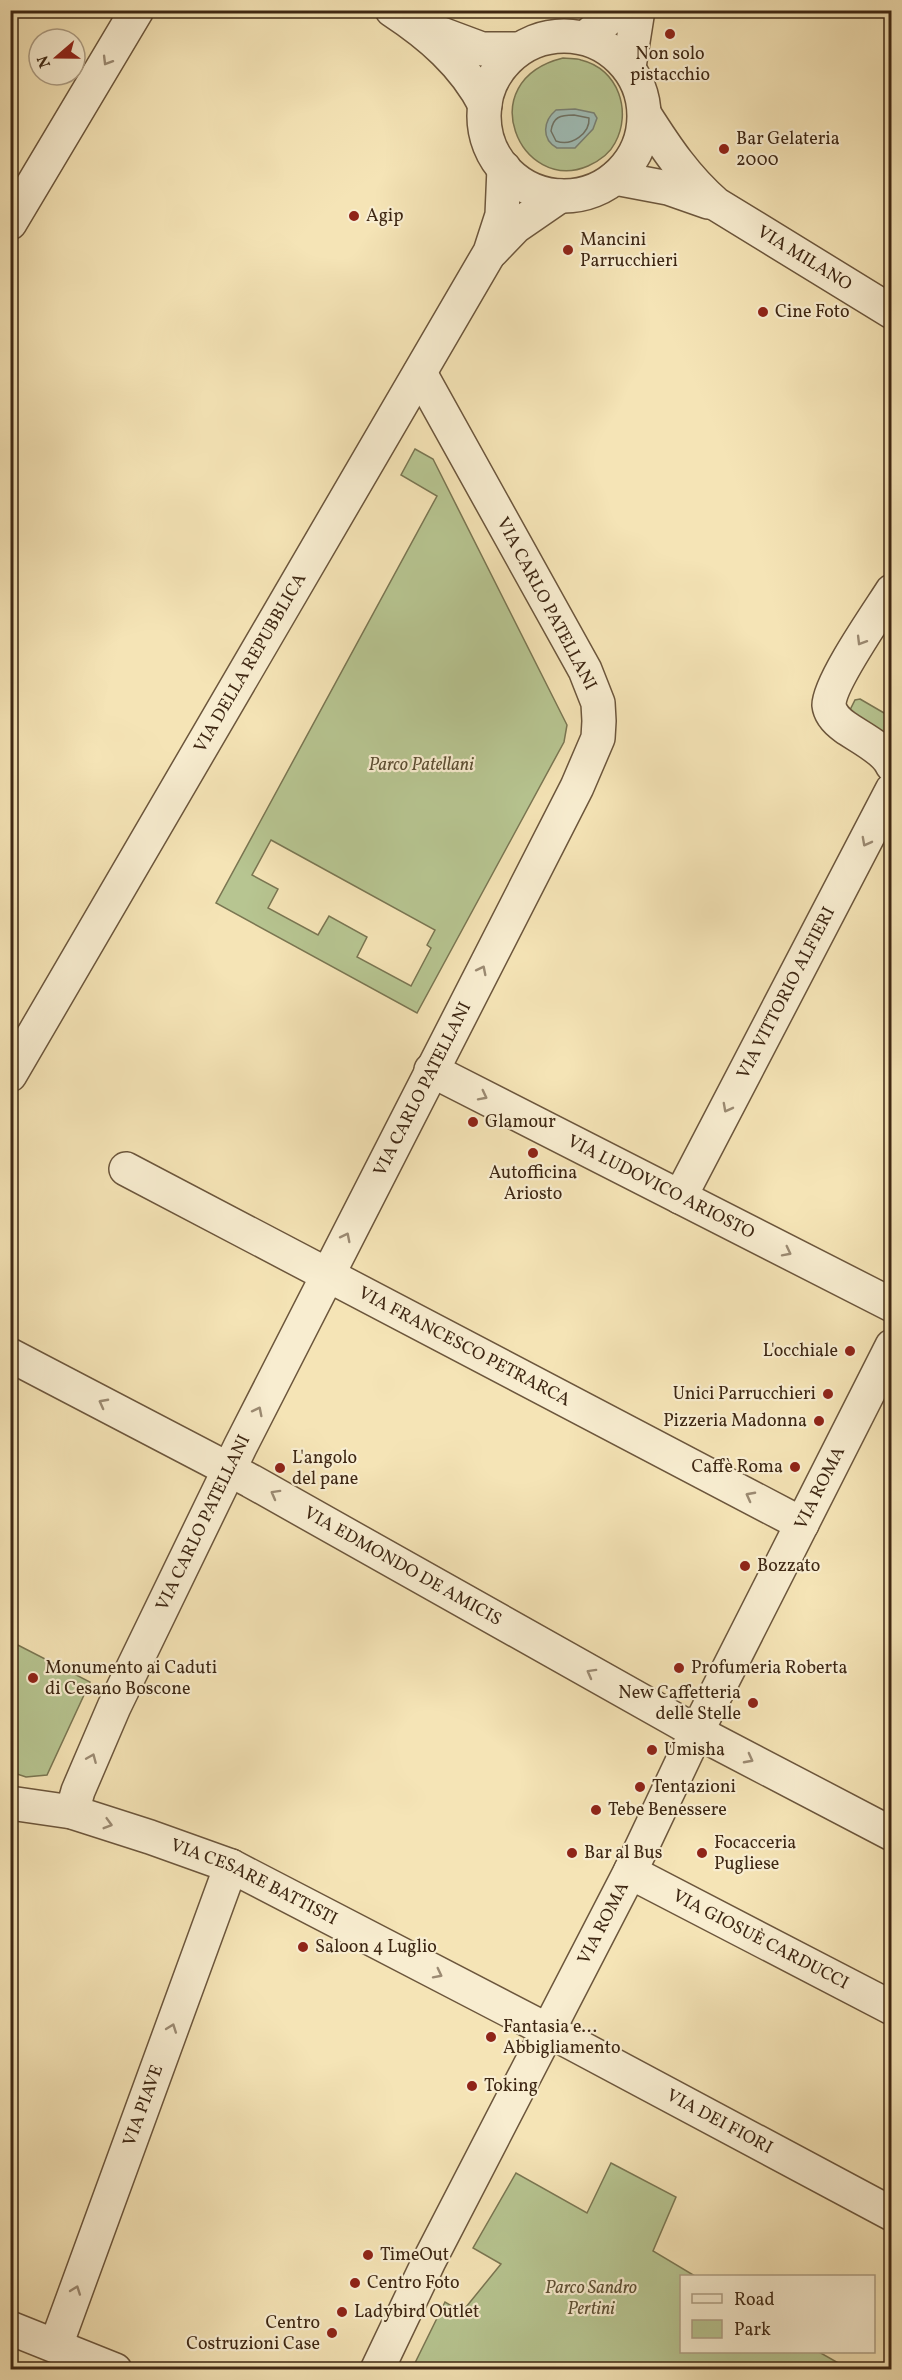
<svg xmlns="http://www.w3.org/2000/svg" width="902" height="2380" font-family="Vollkorn,serif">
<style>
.green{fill:#b7c591;stroke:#7a7652;stroke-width:1.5;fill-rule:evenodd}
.water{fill:#9fbdb7;stroke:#788175;stroke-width:1.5}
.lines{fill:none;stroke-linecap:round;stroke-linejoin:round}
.shore{stroke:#6e7265;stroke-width:1.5}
.minor-casing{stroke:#6c563c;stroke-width:36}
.minor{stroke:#f8edd0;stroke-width:33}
.oneway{stroke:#9b8a72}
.poi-dot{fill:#8f2418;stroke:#f8edd0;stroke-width:2}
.labels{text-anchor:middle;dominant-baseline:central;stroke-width:4.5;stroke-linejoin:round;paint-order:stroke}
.poi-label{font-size:18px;fill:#3e2713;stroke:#f8edd0;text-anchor:start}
.street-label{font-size:18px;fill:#3e2713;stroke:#f8edd0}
.park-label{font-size:18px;font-style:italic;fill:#5c4e32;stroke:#f8edd0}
</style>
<rect width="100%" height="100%" fill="#f5e4b6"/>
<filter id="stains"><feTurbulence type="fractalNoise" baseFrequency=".00333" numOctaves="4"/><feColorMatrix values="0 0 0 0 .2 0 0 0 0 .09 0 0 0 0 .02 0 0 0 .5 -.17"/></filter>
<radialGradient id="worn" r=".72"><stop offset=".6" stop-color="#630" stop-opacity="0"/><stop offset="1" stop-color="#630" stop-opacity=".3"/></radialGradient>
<g class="green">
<path d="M563,58C569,59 576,58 581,60C619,69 632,112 615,143C609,155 599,161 588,166C521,195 470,81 563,58Z"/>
<path d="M415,449L433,459L567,725L564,742L417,1013L216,903L437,496L401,475ZM271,840L435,930L427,945L431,948L411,986L357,957L367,937L329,916L318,935L268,908L278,889L252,875Z"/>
<path d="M860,699L891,717V737L856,718L850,710L855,700Z"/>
<path d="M10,1641L90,1682L47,1775L26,1777L11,1772Z"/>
<path d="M611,2163L676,2197L653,2251L695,2276H682V2352H819L849,2369H412L445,2302L462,2312L501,2264L473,2248L516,2173L587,2213Z"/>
</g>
<path class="water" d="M575,109L594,113L597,118L593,129L575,148H557C541,139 543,121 556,110Z"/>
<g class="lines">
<path class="shore" d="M574,115L589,118C590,133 572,147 556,141L551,131C553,117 560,115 574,115Z"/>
<g class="minor-casing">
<g id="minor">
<path d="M392,10C430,35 464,64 485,105"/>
<path d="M431,30L482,49H519"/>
<circle cx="564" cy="116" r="80"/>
<path d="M585,38L619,10"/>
<path d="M629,67L638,10"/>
<path id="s1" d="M645,115C666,148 686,178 716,204L892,312"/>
<path d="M615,178L668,188L708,202"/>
<path d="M10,223L137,10"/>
<path d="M492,251L515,227L560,196"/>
<path d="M892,591C878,613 829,683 829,705C830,714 838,722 845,727C859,737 885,749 892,765"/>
<path id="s2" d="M431,1070L892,1305"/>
<path id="s3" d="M10,1075L490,252L502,215L504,168"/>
<path id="s4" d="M126,1169L802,1524"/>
<path id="s5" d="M680,1197L892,790"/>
<path id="s6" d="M10,1355L251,1481L697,1732L892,1834"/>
<path id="s7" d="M10,1803L72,1812L150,1837L231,1866L572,2043L892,2214"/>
<path id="s8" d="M72,1812L78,1791L114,1707L240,1447L577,787L598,738L599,721L598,703L585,670L420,373"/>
<path id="s9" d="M630,1872L892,2008"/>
<path d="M10,2328L115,2370"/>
<path id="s10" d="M56,2345L231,1866"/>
<path id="s11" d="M377,2370L429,2261L630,1872L691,1743L892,1346"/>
</g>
</g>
<use href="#minor" class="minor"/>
</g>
<defs><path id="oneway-chevron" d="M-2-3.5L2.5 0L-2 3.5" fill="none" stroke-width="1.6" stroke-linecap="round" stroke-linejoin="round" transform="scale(1.5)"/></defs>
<g class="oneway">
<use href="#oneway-chevron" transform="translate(107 61) rotate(121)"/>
<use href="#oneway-chevron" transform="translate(861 641) rotate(121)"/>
<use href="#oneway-chevron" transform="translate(866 842) rotate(118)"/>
<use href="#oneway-chevron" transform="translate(482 970) rotate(-63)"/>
<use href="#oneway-chevron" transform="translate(483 1096) rotate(27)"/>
<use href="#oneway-chevron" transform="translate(727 1108) rotate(118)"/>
<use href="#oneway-chevron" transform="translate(346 1237) rotate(-63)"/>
<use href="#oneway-chevron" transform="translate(787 1252) rotate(27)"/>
<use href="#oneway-chevron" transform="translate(103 1403) rotate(-152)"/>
<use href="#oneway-chevron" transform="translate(258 1411) rotate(-63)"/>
<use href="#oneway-chevron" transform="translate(275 1494) rotate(-151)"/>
<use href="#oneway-chevron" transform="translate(750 1496) rotate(-152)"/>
<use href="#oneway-chevron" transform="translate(591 1673) rotate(-151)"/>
<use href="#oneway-chevron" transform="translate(92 1758) rotate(-67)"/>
<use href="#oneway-chevron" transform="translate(749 1759) rotate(28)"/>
<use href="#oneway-chevron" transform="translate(108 1824) rotate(16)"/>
<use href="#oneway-chevron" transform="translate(438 1974) rotate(27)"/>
<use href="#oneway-chevron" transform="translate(172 2028) rotate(-70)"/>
<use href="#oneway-chevron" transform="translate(76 2290) rotate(-70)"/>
</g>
<g class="poi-dot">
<circle cx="670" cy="34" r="6"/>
<circle cx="724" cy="149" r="6"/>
<circle cx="354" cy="216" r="6"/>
<circle cx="568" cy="250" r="6"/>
<circle cx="763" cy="312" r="6"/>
<circle cx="473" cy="1122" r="6"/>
<circle cx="533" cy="1153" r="6"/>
<circle cx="850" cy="1351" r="6"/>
<circle cx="828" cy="1394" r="6"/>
<circle cx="819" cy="1421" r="6"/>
<circle cx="795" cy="1467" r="6"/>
<circle cx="280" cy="1468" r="6"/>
<circle cx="745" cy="1566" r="6"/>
<circle cx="679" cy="1668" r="6"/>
<circle cx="33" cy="1678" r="6"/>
<circle cx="753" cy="1703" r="6"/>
<circle cx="652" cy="1750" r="6"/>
<circle cx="640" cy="1787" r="6"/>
<circle cx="596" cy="1810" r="6"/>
<circle cx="572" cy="1853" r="6"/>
<circle cx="702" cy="1853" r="6"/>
<circle cx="303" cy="1947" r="6"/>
<circle cx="491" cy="2037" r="6"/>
<circle cx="472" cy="2086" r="6"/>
<circle cx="368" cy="2255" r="6"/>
<circle cx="355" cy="2283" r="6"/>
<circle cx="342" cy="2312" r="6"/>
<circle cx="332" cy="2333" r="6"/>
</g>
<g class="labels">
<g class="poi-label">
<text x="670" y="54" text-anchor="middle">Non solo<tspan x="670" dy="21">pistacchio</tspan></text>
<text x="736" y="139">Bar Gelateria<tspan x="736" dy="21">2000</tspan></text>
<text x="366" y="216">Agip</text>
<text x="580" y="240">Mancini<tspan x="580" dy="21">Parrucchieri</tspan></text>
<text x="775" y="312">Cine Foto</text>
<text x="485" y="1122">Glamour</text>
<text x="533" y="1173" text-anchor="middle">Autofficina<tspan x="533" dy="21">Ariosto</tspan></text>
<text x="838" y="1351" text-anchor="end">L'occhiale</text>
<text x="816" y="1394" text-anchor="end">Unici Parrucchieri</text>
<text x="807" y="1421" text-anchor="end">Pizzeria Madonna</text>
<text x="292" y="1458">L'angolo<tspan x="292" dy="21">del pane</tspan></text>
<text x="783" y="1467" text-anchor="end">Caffè Roma</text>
<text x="757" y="1566">Bozzato</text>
<text x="45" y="1668">Monumento ai Caduti<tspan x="45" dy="21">di Cesano Boscone</tspan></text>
<text x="691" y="1668">Profumeria Roberta</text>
<text x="741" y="1693" text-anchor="end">New Caffetteria<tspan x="741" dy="21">delle Stelle</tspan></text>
<text x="664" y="1750">Umisha</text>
<text x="652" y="1787">Tentazioni</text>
<text x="608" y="1810">Tebe Benessere</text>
<text x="714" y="1843">Focacceria<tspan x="714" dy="21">Pugliese</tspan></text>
<text x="584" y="1853">Bar al Bus</text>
<text x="315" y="1947">Saloon 4 Luglio</text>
<text x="503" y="2027">Fantasia e...<tspan x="503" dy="21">Abbigliamento</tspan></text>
<text x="484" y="2086">Toking</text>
<text x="380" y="2255">TimeOut</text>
<text x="367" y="2283">Centro Foto</text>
<text x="354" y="2312">Ladybird Outlet</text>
<text x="320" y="2323" text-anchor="end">Centro<tspan x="320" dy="21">Costruzioni Case</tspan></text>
</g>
<g class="street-label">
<text stroke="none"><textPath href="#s1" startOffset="218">VIA MILANO</textPath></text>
<text transform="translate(546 604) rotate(62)">VIA CARLO PATELLANI</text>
<text stroke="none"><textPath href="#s3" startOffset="477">VIA DELLA REPUBBLICA</textPath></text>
<text stroke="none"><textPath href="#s5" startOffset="230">VIA VITTORIO ALFIERI</textPath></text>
<text stroke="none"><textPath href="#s8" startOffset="804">VIA CARLO PATELLANI</textPath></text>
<text stroke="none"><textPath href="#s2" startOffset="258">VIA LUDOVICO ARIOSTO</textPath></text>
<text stroke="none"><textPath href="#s4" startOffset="382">VIA FRANCESCO PETRARCA</textPath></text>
<text stroke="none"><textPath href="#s11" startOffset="987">VIA ROMA</textPath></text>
<text stroke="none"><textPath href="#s8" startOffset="318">VIA CARLO PATELLANI</textPath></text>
<text stroke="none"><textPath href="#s6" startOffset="446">VIA EDMONDO DE AMICIS</textPath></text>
<text stroke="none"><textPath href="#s7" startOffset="258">VIA CESARE BATTISTI</textPath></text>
<text stroke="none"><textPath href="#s11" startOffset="501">VIA ROMA</textPath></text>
<text stroke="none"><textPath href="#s9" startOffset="147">VIA GIOSUÈ CARDUCCI</textPath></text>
<text stroke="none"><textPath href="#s10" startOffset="255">VIA PIAVE</textPath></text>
<text stroke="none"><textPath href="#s7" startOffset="782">VIA DEI FIORI</textPath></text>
</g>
<g class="park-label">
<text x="421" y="765">Parco Patellani</text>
<text x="591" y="2288">Parco Sandro<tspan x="591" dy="21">Pertini</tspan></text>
</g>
</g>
<rect width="902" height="2380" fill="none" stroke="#f5e4b6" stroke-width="36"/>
<rect x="12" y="12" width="878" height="2356" fill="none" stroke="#3e2713" stroke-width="3"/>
<rect x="18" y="18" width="866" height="2344" fill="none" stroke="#3e2713" stroke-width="1.5"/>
<rect x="680" y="2275" width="195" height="78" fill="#f8edd0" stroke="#ae9e84" stroke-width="1.5"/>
<rect x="692" y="2294" width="30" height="9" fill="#f8edd0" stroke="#ae9e84" stroke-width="1.5"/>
<text x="734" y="2305" font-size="18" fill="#3e2713">Road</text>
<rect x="692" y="2320" width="30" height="18" fill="#b7c591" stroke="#ae9e84" stroke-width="1.5"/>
<text x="734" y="2335" font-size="18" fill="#3e2713">Park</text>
<g transform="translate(57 57) rotate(250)"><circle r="28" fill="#f8edd0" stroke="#ae9e84" stroke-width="1.5"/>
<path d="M0-4.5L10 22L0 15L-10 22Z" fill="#8f2418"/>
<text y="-9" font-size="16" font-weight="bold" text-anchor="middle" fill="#3e2713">N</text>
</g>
<rect width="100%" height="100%" filter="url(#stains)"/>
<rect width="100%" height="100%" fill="url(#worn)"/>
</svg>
